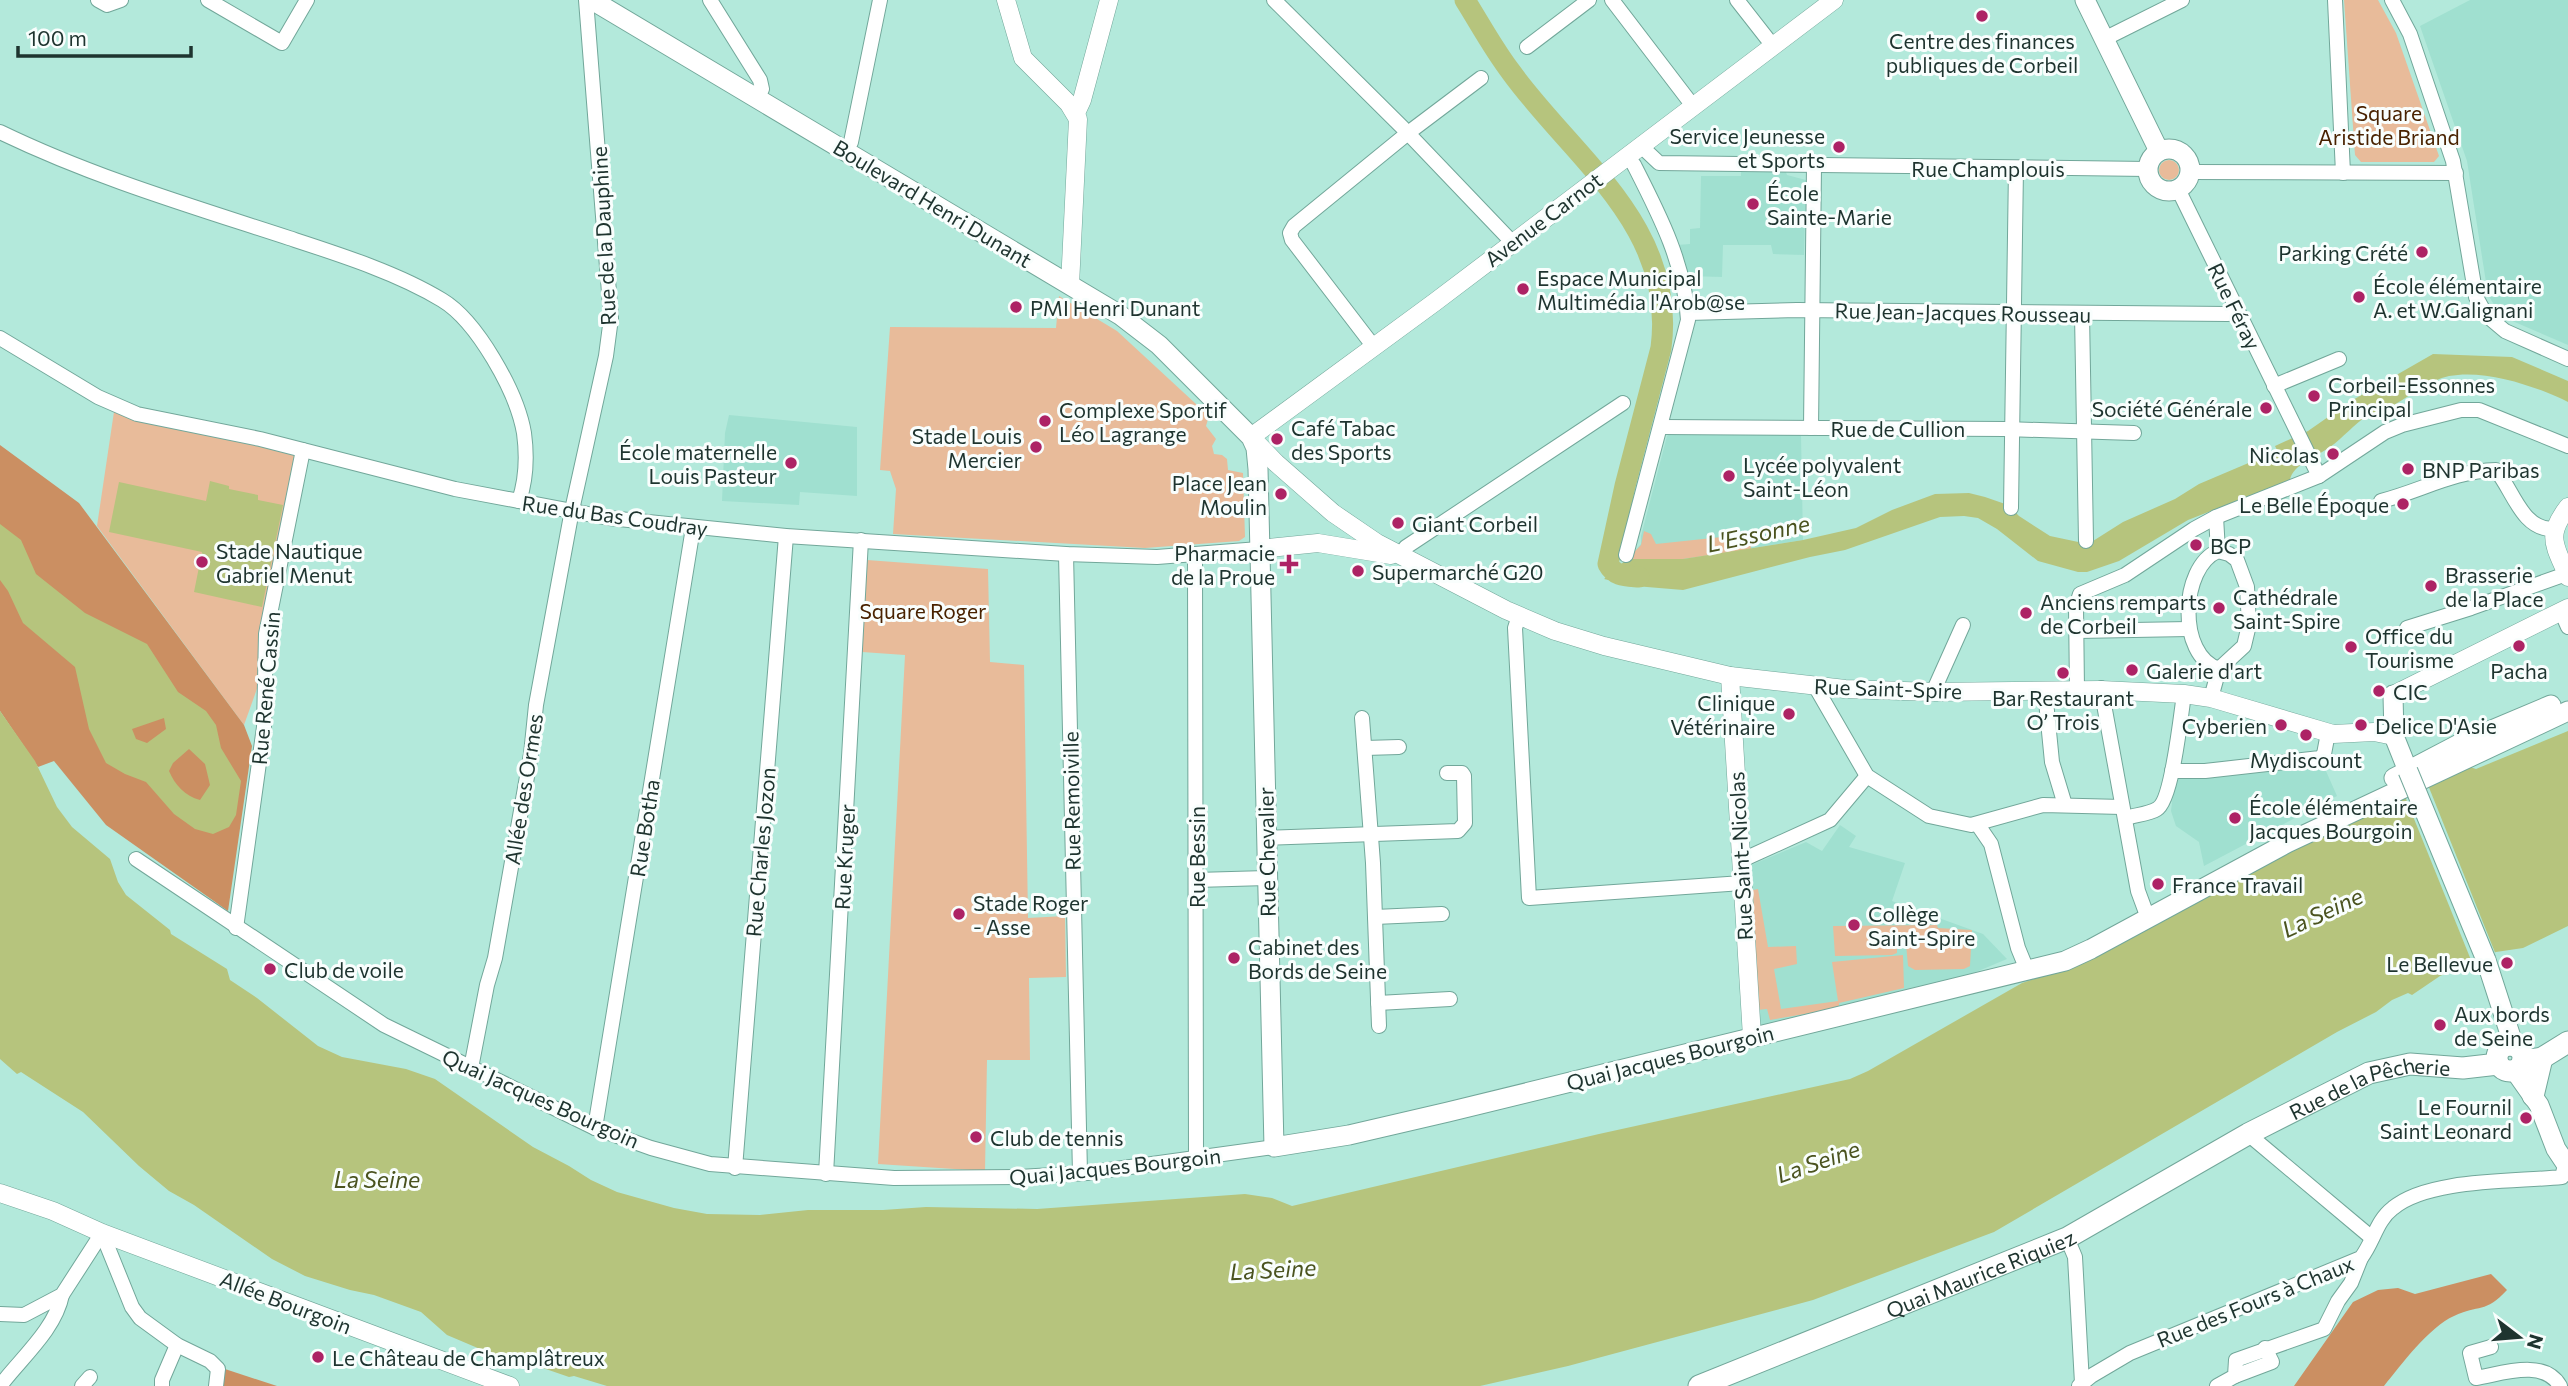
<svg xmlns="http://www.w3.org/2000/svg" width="2568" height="1386" font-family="Commissioner,sans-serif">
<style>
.built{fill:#a0e0d0}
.green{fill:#e8bb9a}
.forest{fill:#cb8f62}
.water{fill:#b6c47d;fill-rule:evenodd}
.pier{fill:#b3e9db}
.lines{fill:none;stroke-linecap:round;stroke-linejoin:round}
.river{stroke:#b6c47d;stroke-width:21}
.minor-casing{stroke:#72a79a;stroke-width:16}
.tertiary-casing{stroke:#72a79a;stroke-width:19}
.secondary-casing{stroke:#72a79a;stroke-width:21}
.primary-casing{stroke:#72a79a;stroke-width:23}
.minor{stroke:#fff;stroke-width:14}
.tertiary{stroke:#fff;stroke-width:18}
.secondary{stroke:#fff;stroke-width:19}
.primary{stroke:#fff;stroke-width:21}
.secondary-bridge-casing{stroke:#72a79a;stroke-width:21;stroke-linecap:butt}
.secondary-bridge{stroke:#fff;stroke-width:19}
.poi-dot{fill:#ad2365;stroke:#f9fefd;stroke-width:2.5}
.labels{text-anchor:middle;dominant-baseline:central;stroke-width:6;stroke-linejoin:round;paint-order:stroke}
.poi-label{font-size:21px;fill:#1e342f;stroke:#f9fefd;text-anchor:start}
.park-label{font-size:21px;fill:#492200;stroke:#f9fefd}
.street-label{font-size:21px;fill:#1e342f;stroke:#f9fefd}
.water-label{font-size:23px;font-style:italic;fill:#4a531f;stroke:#f9fefd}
</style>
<rect width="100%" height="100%" fill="#b3e9db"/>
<g class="built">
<path d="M2470,0H2568V345L2510,320L2495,306L2488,295L2467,161L2420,26Z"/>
<path d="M1741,171L1786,172L1787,175L1806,180L1804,255L1773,254L1771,245H1723L1722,277L1687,276L1677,245L1690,244V229L1700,228L1701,176H1741Z"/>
<path d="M729,415L857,427V496L800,492L799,505L722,501L725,433Z"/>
<path d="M1670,434L1801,435L1803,540L1683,559H1627L1641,544V536L1667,436Z"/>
<path d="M2322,762L2337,796L2204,866L2199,842L2176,826L2171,811L2175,779L2178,775Z"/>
<path d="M1840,825L1856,836L1849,847L1905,863L1892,901L1983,934L2007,959L1952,982L1760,1026L1749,866L1806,842L1822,851Z"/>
</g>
<g class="green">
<path d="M2344,0H2378L2396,33L2439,156L2434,162H2361L2355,155Z"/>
<circle cx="2169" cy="170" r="10"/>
<path d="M1059,296L1117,331L1209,416L1206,426L1216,439L1212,446L1214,454L1222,455L1227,459L1228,470L1243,473L1245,537L1239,541L1145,548L893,534L896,489L890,471L880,470L890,327L1056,328Z"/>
<path d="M115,405L303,450L264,669L244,725L97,526Z"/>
<path d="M1644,531L1651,534L1656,544L1750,534L1751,549L1683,559H1627L1641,545Z"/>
<path d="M867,560L988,569L990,662L1024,665L1028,918L1065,916L1066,977L1029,978L1030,1060H987L985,1171L878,1164L905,655L862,652Z"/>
<path d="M1758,889L1768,947L1796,946L1797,964L1774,969L1781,1009L1838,1001L1832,962L1903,955L1904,988L1839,1003V1008L1770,1020L1767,1009L1757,1010L1753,890Z"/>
<path d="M1937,925L1938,928L1972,930L1970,966L1964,969L1915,970L1908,966L1905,933H1897V953L1892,955L1835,956L1833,926Z"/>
</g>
<g class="forest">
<path d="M0,445L79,503L244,725L252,746L228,911L106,825L54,761L38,767L0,711Z"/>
<path d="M2491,1274L2507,1290C2485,1314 2479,1304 2454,1316C2429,1327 2401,1365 2384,1386H2294L2353,1302L2378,1290L2398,1288L2415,1294Z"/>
<path d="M225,1369L277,1386H223Z"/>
</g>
<g class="water">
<path d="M2433,354L2512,357L2568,381V402C2536,386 2485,369 2449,376C2430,380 2409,397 2392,406C2384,410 2375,411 2367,416C2354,424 2343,438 2330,447C2318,456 2293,464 2290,480L2188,520L2119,561L2087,572H2078L2038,561L1997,529L1978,518L1964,516L1940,517L1845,550L1810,557L1683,590L1635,586L1604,579L1627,559H1683L1803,540L1856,528L1892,510L1935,494L1969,493L1985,497L2008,505L2019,516L2050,536L2083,543L2093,541L2123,522L2175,499L2199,484L2272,453L2277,450L2275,446L2308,431L2351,401Z"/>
<path d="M210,481L229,486V489L258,495V500L283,505L262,607L194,592L202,552L109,532L119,482L206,501Z"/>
<path d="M0,524L21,540L36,574L85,613L147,644L178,692L206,711L216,725L221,748L241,781L236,815L229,827L213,834L195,829L174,814L146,782L125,774L106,763L89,729L75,667L23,623L8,591L0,580ZM164,718L166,729L147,743L136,739L132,729ZM189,749L205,764L210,785L200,800C185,796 175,785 169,771L173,763Z"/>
<path d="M0,711L35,761L57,807L72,827L110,859L118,882L126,895L170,930L171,934L227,969L230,980L257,998L318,1046L342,1057L406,1069L435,1079L533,1147L569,1166L591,1180L617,1192L674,1208L707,1214L760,1215L808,1210H883L926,1207L1037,1209L1245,1194L1272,1198L1292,1206L1599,1134L1850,1079L1868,1071L2022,983L2043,976L2290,847L2464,765L2476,769L2568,731V926L2523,948L2496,952L2440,976L2412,995L2408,993L2392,1000L2376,1012L2337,1032L1994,1232L1813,1300L1568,1366L1480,1386H607L574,1376L569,1377L540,1367L506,1360L447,1335L421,1312L374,1295L350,1290L305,1276L272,1259L194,1205L169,1191L139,1166L83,1112L21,1072L17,1074L0,1059Z"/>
</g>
<path class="pier" d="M2426,780L2496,955L2473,965L2402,789Z"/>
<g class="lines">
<path class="river" d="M1465,0C1480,24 1494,50 1511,72C1574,159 1677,226 1661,348L1625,486L1608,564C1615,577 1626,576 1639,577"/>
<g class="minor-casing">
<g id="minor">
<path d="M98,0L107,5L121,0"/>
<path d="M208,0L282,43L307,0"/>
<path d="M710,0L760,80L762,89L758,98"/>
<path d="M1274,0L1403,128L1512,242"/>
<path d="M1612,0L1693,106"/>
<path d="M1737,0L1773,46"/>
<path d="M2335,0L2343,173"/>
<path d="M2392,0L2410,34L2453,161L2476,297L2486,315L2505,331L2568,359"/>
<path d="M2104,39L2182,0"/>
<path d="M1527,47L1589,0"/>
<path d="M0,132C93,177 191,206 289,238C338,254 398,273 442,300C477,321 517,392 524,433C527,455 526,480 519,501"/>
<path d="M1641,146L1659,163L2148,169"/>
<path d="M846,151L851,142L880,0"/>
<path d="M2190,172L2456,173"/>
<path d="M2178,189L2319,476"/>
<path d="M1688,313L1797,310L2228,314L2236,309"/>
<path d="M2082,314L2086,541"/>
<path d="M0,338L98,397L137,414L260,439L455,489L609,518L786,536L1066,554L1157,557L1259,549"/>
<path d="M1374,347L1292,240L1290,233L1294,226L1408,133L1481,78"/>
<path d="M2274,386L2339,359"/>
<path d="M1662,427L2005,429L2134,433"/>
<path d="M1811,428L1814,166"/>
<path d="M2381,501C2421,491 2453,471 2496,470C2513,490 2522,530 2553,529"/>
<path d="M2011,508L2016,168"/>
<path d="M2216,517L2218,551"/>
<path d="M1066,554L1080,1173"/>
<path d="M1195,555L1196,1159"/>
<path d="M1626,555L1688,320C1685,264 1659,214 1634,165L1627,156"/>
<path d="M1399,556L1406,547L1623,403"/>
<path d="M2561,611L2568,627"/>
<path d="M1519,616L1515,628L1529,898L1742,883"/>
<path d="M2407,628L2471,608L2566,574"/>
<path d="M2077,631L2189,629"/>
<path d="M1815,686L1867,776L1929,816L1971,825L2043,805L2122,807"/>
<path d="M2101,688L2138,891L2145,910"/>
<path d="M2077,690L2076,607L2080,594L2125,575L2194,529L2216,517L2319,476L2385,432L2402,425L2461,410H2479L2568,446"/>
<path d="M2045,691L2052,762L2065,805"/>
<path d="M1933,692L1963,625"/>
<path d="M2211,698L2219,669L2244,646L2249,625L2247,587L2237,560L2229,554L2218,551C2180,567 2177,656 2219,669"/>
<path d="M1362,718L1373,863L1379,1026"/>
<path d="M1365,748L1399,747"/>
<path d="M2172,771H2205L2320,758L2324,754L2328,733"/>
<path d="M2126,818C2135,815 2149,814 2157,809C2172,801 2181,714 2184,694"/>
<path d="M1978,825L1991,844L2018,948L2027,970"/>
<path d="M1266,838L1458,831L1465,823L1464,776L1462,773H1447"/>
<path d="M136,859L384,1025L595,1128L651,1148L710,1164L894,1178L1019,1177L1087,1173L1274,1147"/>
<path d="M1740,861L1830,820L1867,776"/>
<path d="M1196,880L1267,878"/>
<path d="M1375,917L1442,914"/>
<path d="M236,928L264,727L266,634L303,450"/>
<path d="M1378,1003L1450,999"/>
<path d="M471,1068L487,985L495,958L531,754L536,705L572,510L606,356L611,318L586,0"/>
<path d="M595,1128L693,528"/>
<path d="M2248,1134L2372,1238"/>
<path d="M735,1168L786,536"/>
<path d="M826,1174L861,540"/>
<path d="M102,1233L132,1307L140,1318L177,1345L210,1361L218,1369L216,1386"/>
<path d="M2067,1238L2075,1257L2082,1383"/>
<path d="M0,1314L24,1315L62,1295L102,1233"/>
<path d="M2491,1347L2470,1353L2476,1378C2501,1374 2544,1358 2560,1386"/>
<path d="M2235,1376L2272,1362L2265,1348"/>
<path d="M0,1386C21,1358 55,1330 62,1295"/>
<path d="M82,1386L90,1377"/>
<path d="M162,1386V1380L177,1345"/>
<path d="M2079,1386L2091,1376L2130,1353L2361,1258C2374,1241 2376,1221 2393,1208C2429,1178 2516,1182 2562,1177L2565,1165"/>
<path d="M2217,1386L2235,1376L2236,1360L2324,1329L2338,1301L2351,1283L2361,1258"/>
</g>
</g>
<g class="tertiary-casing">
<g id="tertiary">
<path d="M1006,0L1023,58L1069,104L1078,119L1070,285"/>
<path d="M1834,0L1435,302L1251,437L1276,463L1333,513L1377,543L1506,610L1555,631L1604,646L1730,676L1845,689L1933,692L2101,690L2184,694L2211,698L2333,734L2374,732L2394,736"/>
<path d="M1076,113L1082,100L1109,0"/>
<path d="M2568,507C2545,537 2555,545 2568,577"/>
<path d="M1259,549L1318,543L1391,555"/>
<path d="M1730,676L1752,1037"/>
<path d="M2393,695L2568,608"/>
<path d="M0,1193L53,1211L102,1233L510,1386"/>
</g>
</g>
<g class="secondary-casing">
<g id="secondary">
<path d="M592,0L1120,315L1159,345L1251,437L1256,448L1258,469L1274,1147L1349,1135L1448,1112L2065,961L2091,949L2287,843L2568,711"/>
<path d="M2085,0L2159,151"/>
<circle cx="2169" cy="170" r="21"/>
<path d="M2393,695L2394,736L2408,771"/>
<path d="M2394,778L2461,743L2551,705"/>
<path d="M2486,960L2510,1034V1046"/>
<path d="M2515,1071L2539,1105L2556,1149L2568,1167"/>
</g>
</g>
<g class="primary-casing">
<g id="primary">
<circle cx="2510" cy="1058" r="13"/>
<path d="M2523,1061L2542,1058L2568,1042"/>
<path d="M2533,1096L2542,1058"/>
<path id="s1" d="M1699,1386L2067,1238L2248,1134L2369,1073L2410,1064L2463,1068L2498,1064"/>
</g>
</g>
<use href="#minor" class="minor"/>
<use href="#tertiary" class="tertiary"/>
<use href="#secondary" class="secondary"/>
<use href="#primary" class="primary"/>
<g class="secondary-bridge-casing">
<path id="secondary-bridge" d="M2408,771L2486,960"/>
</g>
<use href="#secondary-bridge" class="secondary-bridge"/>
</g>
<g class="poi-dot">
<circle cx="1982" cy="16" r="7"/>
<circle cx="1839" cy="147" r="7"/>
<circle cx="1753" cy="204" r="7"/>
<circle cx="2422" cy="252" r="7"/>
<circle cx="1523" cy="289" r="7"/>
<circle cx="2359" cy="297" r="7"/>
<circle cx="1016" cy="307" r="7"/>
<circle cx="2314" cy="396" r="7"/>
<circle cx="2266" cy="408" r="7"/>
<circle cx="1045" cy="421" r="7"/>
<circle cx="1277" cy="439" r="7"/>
<circle cx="1036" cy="447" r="7"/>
<circle cx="2333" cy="454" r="7"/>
<circle cx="791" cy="463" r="7"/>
<circle cx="2408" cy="469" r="7"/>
<circle cx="1729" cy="476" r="7"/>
<circle cx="1281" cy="494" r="7"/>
<circle cx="2403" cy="504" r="7"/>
<circle cx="1398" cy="523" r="7"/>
<circle cx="2196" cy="545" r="7"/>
<circle cx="202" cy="562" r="7"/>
<path d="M1285.5 553.5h7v7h7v7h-7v7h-7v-7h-7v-7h7z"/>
<circle cx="1358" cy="571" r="7"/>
<circle cx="2431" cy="586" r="7"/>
<circle cx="2219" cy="608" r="7"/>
<circle cx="2026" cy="613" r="7"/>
<circle cx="2519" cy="646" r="7"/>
<circle cx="2351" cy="647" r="7"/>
<circle cx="2132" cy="670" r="7"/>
<circle cx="2063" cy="673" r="7"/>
<circle cx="2379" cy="691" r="7"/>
<circle cx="1789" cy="714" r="7"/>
<circle cx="2281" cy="725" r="7"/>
<circle cx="2361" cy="725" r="7"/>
<circle cx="2306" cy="735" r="7"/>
<circle cx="2235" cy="818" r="7"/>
<circle cx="2158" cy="884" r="7"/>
<circle cx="959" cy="914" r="7"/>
<circle cx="1854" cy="925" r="7"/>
<circle cx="1234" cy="958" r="7"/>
<circle cx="2507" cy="963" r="7"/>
<circle cx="270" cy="969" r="7"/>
<circle cx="2440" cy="1025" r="7"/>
<circle cx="2526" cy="1118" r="7"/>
<circle cx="976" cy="1137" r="7"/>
<circle cx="318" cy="1357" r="7"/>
</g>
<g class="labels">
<g class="poi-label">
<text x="1982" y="40" text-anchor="middle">Centre des finances<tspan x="1982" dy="24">publiques de Corbeil</tspan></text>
<text x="1825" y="135" text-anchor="end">Service Jeunesse<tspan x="1825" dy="24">et Sports</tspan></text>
<text x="1767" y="192">École<tspan x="1767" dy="24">Sainte-Marie</tspan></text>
<text x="2408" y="252" text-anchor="end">Parking Crété</text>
<text x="1537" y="277">Espace Municipal<tspan x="1537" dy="24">Multimédia l'Arob@se</tspan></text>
<text x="2373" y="285">École élémentaire<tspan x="2373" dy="24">A. et W.Galignani</tspan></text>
<text x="1030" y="307">PMI Henri Dunant</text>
<text x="2328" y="384">Corbeil-Essonnes<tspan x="2328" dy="24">Principal</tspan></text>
<text x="2252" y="408" text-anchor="end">Société Générale</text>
<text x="1059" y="409">Complexe Sportif<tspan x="1059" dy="24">Léo Lagrange</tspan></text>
<text x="1291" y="427">Café Tabac<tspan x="1291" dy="24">des Sports</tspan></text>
<text x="1022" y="435" text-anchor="end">Stade Louis<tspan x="1022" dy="24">Mercier</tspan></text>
<text x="777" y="451" text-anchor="end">École maternelle<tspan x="777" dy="24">Louis Pasteur</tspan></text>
<text x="2319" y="454" text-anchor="end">Nicolas</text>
<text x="1743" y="464">Lycée polyvalent<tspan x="1743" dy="24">Saint-Léon</tspan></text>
<text x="2422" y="469">BNP Paribas</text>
<text x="1267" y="482" text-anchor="end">Place Jean<tspan x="1267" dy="24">Moulin</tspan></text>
<text x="2389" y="504" text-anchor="end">Le Belle Époque</text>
<text x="1412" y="523">Giant Corbeil</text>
<text x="2210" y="545">BCP</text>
<text x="216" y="550">Stade Nautique<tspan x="216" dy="24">Gabriel Menut</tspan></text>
<text x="1275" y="552" text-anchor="end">Pharmacie<tspan x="1275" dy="24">de la Proue</tspan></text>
<text x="1372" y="571">Supermarché G20</text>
<text x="2445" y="574">Brasserie<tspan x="2445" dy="24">de la Place</tspan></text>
<text x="2233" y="596">Cathédrale<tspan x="2233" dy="24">Saint-Spire</tspan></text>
<text x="2040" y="601">Anciens remparts<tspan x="2040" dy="24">de Corbeil</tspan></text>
<text x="2365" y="635">Office du<tspan x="2365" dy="24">Tourisme</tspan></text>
<text x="2146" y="670">Galerie d'art</text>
<text x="2519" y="670" text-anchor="middle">Pacha</text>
<text x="2393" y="691">CIC</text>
<text x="2063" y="697" text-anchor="middle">Bar Restaurant<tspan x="2063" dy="24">O’ Trois</tspan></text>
<text x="1775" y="702" text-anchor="end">Clinique<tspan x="1775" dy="24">Vétérinaire</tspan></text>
<text x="2267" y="725" text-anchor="end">Cyberien</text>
<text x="2375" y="725">Delice D'Asie</text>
<text x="2306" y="759" text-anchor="middle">Mydiscount</text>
<text x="2249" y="806">École élémentaire<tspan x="2249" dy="24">Jacques Bourgoin</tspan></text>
<text x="2172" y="884">France Travail</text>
<text x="973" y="902">Stade Roger<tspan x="973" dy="24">- Asse</tspan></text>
<text x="1868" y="913">Collège<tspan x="1868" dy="24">Saint-Spire</tspan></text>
<text x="1248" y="946">Cabinet des<tspan x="1248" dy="24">Bords de Seine</tspan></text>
<text x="2493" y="963" text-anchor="end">Le Bellevue</text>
<text x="284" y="969">Club de voile</text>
<text x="2454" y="1013">Aux bords<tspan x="2454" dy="24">de Seine</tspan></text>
<text x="2512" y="1106" text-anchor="end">Le Fournil<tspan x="2512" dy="24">Saint Leonard</tspan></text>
<text x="990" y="1137">Club de tennis</text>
<text x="332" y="1357">Le Château de Champlâtreux</text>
</g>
<g class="park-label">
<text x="2389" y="112">Square<tspan x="2389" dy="24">Aristide Briand</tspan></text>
<text x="923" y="610">Square Roger</text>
</g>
<g class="street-label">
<text x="1988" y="168">Rue Champlouis</text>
<text transform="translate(933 203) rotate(31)">Boulevard Henri Dunant</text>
<text transform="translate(1543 219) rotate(-37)">Avenue Carnot</text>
<text transform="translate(603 236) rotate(-93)">Rue de la Dauphine</text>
<text transform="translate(2235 306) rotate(64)">Rue Féray</text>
<text transform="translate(1963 312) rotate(1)">Rue Jean-Jacques Rousseau</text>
<text x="1898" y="428">Rue de Cullion</text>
<text transform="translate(615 515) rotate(8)">Rue du Bas Coudray</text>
<text transform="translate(265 688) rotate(-85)">Rue René Cassin</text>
<text transform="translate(1888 688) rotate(2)">Rue Saint-Spire</text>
<text transform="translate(523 789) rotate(-81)">Allée des Ormes</text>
<text transform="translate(1071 801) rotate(-91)">Rue Remoiville</text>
<text transform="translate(644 828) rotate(-81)">Rue Botha</text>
<text transform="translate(760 852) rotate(-85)">Rue Charles Jozon</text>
<text transform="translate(1266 852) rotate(-91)">Rue Chevalier</text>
<text transform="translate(1740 856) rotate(-93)">Rue Saint-Nicolas</text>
<text transform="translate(844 857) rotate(-87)">Rue Kruger</text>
<text transform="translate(1196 857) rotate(-90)">Rue Bessin</text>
<text transform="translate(1670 1057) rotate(-14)">Quai Jacques Bourgoin</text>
<text stroke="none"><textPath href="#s1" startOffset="738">Rue de la Pêcherie</textPath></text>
<text transform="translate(541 1098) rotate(24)">Quai Jacques Bourgoin</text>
<text transform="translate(1115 1166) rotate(-6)">Quai Jacques Bourgoin</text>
<text stroke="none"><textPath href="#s1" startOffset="303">Quai Maurice Riquiez</textPath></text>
<text transform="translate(2255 1301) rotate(-22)">Rue des Fours à Chaux</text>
<text transform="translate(286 1302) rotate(21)">Allée Bourgoin</text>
</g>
<g class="water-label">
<text transform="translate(1758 533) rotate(-12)">L'Essonne</text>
<text transform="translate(2322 912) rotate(-25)">La Seine</text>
<text transform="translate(1818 1161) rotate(-19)">La Seine</text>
<text x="377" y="1179">La Seine</text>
<text transform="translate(1273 1269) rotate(-3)">La Seine</text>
</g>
</g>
<g transform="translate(2519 1337) rotate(106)" stroke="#f9fefd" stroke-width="5" paint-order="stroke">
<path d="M0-5L12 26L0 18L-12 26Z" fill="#1e342f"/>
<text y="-10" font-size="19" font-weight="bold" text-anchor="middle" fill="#1e342f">N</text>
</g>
<path d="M18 46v10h173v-10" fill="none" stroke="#1e342f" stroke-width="3.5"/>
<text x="28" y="46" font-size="21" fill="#1e342f" stroke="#f9fefd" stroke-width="5" paint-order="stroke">100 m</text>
</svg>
